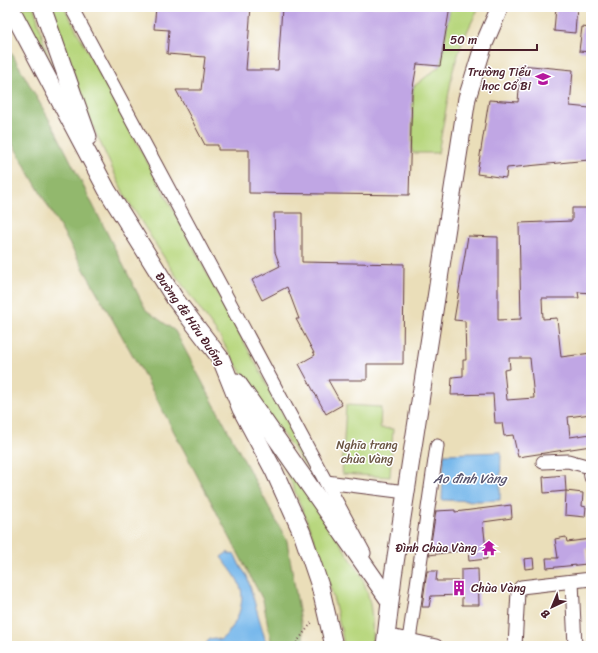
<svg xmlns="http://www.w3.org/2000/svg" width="598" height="653" font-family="Sriracha,sans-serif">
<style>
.green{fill:#b8d77e;stroke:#817b54}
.forest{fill:#92b86d;stroke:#6e6c4c}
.water{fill:#77b8eb;stroke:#606c8b}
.building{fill:#c0a6e4;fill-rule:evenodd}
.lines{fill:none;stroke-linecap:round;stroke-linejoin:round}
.minor-casing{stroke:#623c40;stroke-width:15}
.major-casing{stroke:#623c40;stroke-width:19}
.path{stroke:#623c40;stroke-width:2;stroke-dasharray:1 3;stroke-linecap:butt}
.minor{stroke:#fff;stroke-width:13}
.major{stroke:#fff;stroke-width:17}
.labels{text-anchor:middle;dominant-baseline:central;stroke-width:3;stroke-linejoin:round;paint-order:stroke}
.poi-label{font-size:12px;fill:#4a1f2b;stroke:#fff;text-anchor:end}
.street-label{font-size:12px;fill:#4a1f2b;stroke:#fff}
.park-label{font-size:12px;fill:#6b5644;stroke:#fff}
.water-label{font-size:13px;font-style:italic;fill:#5a556e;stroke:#fff}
</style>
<rect width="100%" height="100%" fill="#fff"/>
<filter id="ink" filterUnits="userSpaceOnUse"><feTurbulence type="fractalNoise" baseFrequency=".025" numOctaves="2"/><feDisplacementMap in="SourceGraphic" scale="8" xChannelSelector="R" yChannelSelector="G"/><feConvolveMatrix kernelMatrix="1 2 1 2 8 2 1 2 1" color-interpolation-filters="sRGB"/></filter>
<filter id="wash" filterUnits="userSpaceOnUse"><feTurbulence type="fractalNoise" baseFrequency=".012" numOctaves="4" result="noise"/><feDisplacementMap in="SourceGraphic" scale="16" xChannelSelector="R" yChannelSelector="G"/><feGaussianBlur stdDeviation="0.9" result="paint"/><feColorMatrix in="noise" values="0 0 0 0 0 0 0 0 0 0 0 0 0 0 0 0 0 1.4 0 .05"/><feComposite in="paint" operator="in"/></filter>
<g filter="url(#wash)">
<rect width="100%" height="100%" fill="#eadeb9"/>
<g class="green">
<path d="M17,7H34L51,67Z"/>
<path d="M51,7H64L329,500L251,389L220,337L174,273L125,196L88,116Z"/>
<path d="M450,7H479L463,40L453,70L438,153H412L413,87L440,66Z"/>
<path d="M346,405L381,407L380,428L393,429L390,477L342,474Z"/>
<path d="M274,442L361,575C372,601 373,619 372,646H344C332,574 302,509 274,442Z"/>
</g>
<path class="forest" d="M7,45L55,130L146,310L175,331L287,541L305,646H272L263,600L144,375L7,134Z"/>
<g class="water">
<path d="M501,452L500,500L480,501L442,500L444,454Z"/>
<path d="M228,552L229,554L235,555L240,566L247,576L267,646H205L209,639L215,638L220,640C234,631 245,606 241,589C238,577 228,567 221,557Z"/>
</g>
<g id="blocks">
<g class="building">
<path d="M156,7H251L246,70H278L282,7H450L440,66L417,64L412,93L409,195L249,193V150H218V145H205L176,90H201L205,57L167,54L169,30L154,29Z"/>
<path d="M556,7H577L575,33L554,31Z"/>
<path d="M582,27L591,28V52L579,51Z"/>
<path d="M521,65L573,70L570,106L590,108L589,160L507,168L506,178L477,174L489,100L518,102Z"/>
<path d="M572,208H591V293L578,292L579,298H542L543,319L557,318L561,357L591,353V414L568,417L570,437L591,434V446L518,457L513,435L504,436L502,423H495L493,394L451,395L452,377L463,376V360H466L465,321L454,320L468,236L498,237V320L521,319L519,223L572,221ZM509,358H530L534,398L507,400L504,370L510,369Z"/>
<path d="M274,213H302V262L404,264L403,364H367V380H328L342,405L326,414L299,364L315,355L296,319H299L287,287L262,300L252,280L280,266L275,252Z"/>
<path d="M565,475L566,491L544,493L543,477Z"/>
<path d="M566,491L583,493L582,506L586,507L585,517L565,515Z"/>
<path d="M511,505L512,518L483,522L487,559L469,561L468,550L429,555L436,511L455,510V512Z"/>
<path d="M566,537L567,542L591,539V548L585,549L587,564L547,568L546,558H558L555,539Z"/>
<path d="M533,558L534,568L525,569L524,559Z"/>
<path d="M478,569L479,605H462V595L431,596L429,607H422L427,571H437L436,581H461V570Z"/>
</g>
</g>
</g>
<g filter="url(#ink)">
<use href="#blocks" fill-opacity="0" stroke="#623c40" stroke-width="1"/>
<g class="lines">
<g class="minor-casing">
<g id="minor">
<path d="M71,7L364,553"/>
<path d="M543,462L568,461L590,467L591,477"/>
<path d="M326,482L406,492"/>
<path d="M572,582L575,646"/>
<path d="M386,635L436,646"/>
<path d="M409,640L437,446"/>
<path d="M515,646L518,591L521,587L591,579"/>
</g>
</g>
<g class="major-casing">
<g id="major">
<path d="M10,7L107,190L175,299L221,359L241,409L274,471L302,533L320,586L334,646"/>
<path d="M42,7L88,137"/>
<path d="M237,382L389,600"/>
<path d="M385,646L393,576L467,98L484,44L500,7"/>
</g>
</g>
<path class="path" d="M294,646L313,621"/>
<use href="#minor" class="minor"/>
<use href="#major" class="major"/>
</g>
</g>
<defs>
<g id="school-bare" transform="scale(1.2)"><path d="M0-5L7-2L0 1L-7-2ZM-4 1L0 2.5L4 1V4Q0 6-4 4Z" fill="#b5179e" stroke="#fff" stroke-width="2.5" paint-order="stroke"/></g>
<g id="temple-bare" transform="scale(1.2)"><path d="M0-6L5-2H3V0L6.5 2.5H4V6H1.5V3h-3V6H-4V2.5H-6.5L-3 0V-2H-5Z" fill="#b5179e" stroke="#fff" stroke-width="2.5" paint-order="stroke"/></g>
<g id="building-bare" transform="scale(1.2)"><path d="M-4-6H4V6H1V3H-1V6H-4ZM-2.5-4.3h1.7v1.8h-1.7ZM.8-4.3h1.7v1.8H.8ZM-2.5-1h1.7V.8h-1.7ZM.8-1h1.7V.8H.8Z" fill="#b5179e" stroke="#fff" stroke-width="2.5" paint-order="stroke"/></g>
</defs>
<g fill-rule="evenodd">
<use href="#school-bare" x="543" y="79"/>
<use href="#temple-bare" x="489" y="548"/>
<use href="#building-bare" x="459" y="588"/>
</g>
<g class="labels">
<g class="poi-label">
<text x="531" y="72">Trường Tiểu<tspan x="531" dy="14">học Cổ Bi</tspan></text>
<text x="477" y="548">Đình Chùa Vàng</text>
<text x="471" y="588" text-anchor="start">Chùa Vàng</text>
</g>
<g class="street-label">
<text transform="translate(190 319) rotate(55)">Đường đê Hữu Đuống</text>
</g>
<g class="park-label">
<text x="367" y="445">Nghĩa trang<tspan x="367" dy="14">chùa Vàng</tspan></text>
</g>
<g class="water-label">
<text x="470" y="478">Ao đình Vàng</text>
</g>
</g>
<rect width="598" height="653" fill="none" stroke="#fff" stroke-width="24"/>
<g transform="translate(552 607) rotate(224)" stroke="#ffffff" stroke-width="3" paint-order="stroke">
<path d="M0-3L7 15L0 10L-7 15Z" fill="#4a1f2b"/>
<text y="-6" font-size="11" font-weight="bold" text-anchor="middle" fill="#4a1f2b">B</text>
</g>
<path d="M444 44v6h93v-6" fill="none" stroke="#4a1f2b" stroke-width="2"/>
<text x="450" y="44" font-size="12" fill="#4a1f2b" stroke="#ffffff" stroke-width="3" paint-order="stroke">50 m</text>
</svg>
